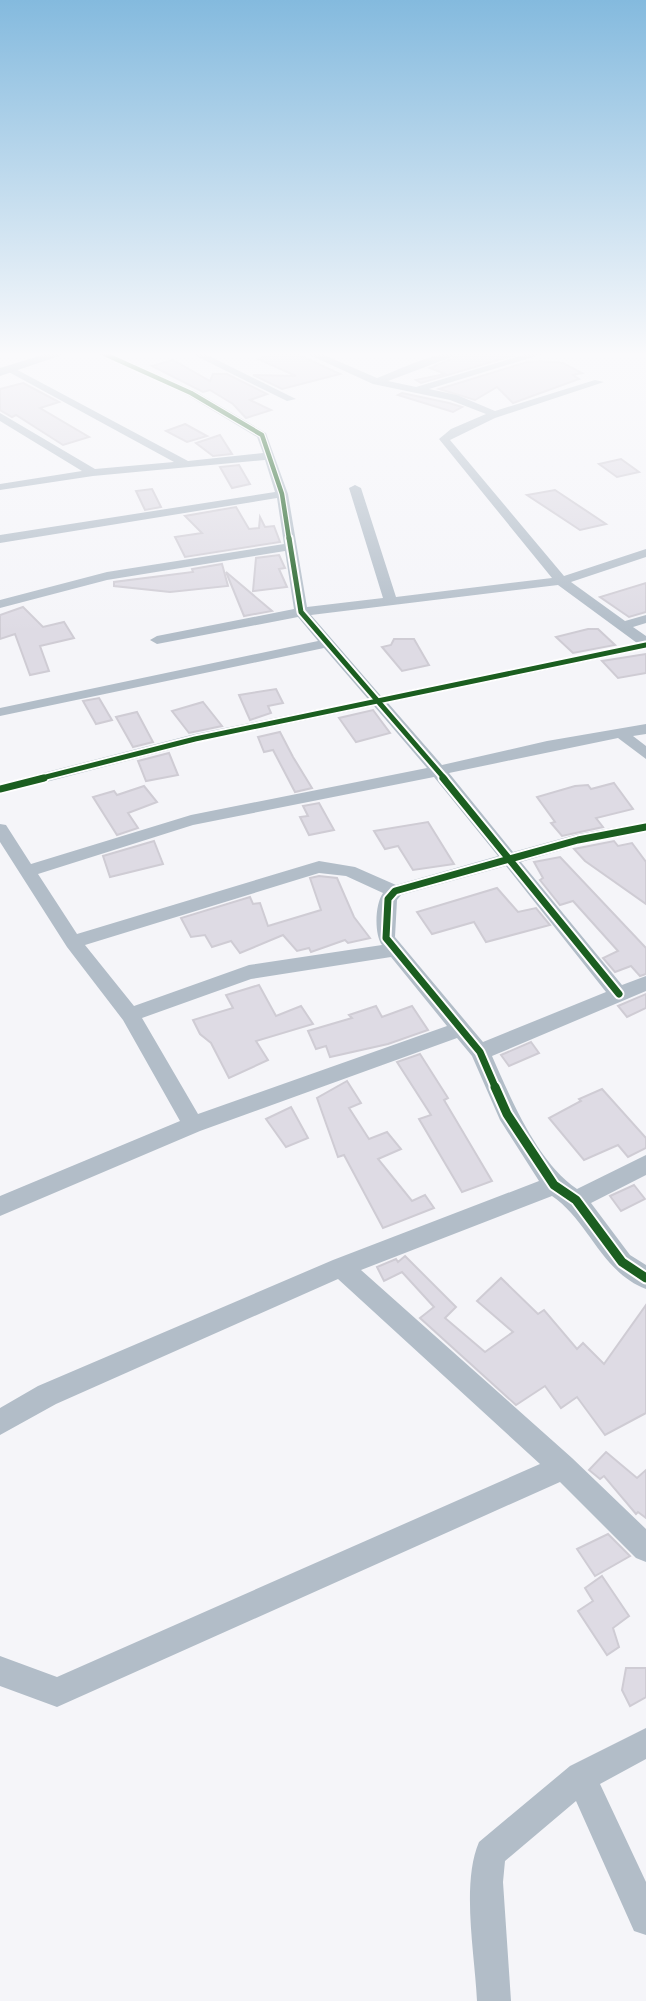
<svg xmlns="http://www.w3.org/2000/svg" width="646" height="2001" font-family="'Public Sans',sans-serif">
<style>
.building{fill:#dedbe4;stroke:#cfccd4;stroke-width:2}
.lines{fill:none;stroke-linecap:round;stroke-linejoin:round}
.minor{fill:#b2bdc8;fill-rule:evenodd}
.major{fill:#a8b4c0;fill-rule:evenodd}
.cycleway-far3-casing{stroke:#fff;stroke-width:7}
.cycleway-far2-casing{stroke:#fff;stroke-width:9}
.cycleway-far1-casing{stroke:#fff;stroke-width:11}
.cycleway-casing{stroke:#fff;stroke-width:13}
.cycleway-far3{stroke:#1b5e20;stroke-width:4.5}
.cycleway-far2{stroke:#1b5e20;stroke-width:5}
.cycleway-far1{stroke:#1b5e20;stroke-width:7}
.cycleway{stroke:#1b5e20;stroke-width:9}
</style>
<rect width="100%" height="100%" fill="#f5f5f9"/>
<g class="building">
<path d="M279,352H293L340,374L282,389L253,375L296,376L258,359Z"/>
<path d="M467,352L515,355L421,383L416,380L445,374L430,368Z"/>
<path d="M173,360L210,381L213,374H227L267,394L250,400L271,410L246,418L233,404L210,390L203,392L152,366Z"/>
<path d="M540,361L563,363L582,373L573,375L579,379L513,403L497,387L475,400L439,389L527,362Z"/>
<path d="M23,383L59,402L40,408L89,437L63,445L16,415L12,417L0,410V389Z"/>
<path d="M402,393L449,403L462,407L453,412L398,395Z"/>
<path d="M185,424L207,436L187,442L166,431Z"/>
<path d="M220,435L232,454L213,456L196,443Z"/>
<path d="M621,459L639,472L617,477L599,464Z"/>
<path d="M239,465L250,484L232,488L220,467Z"/>
<path d="M152,489L161,507L145,510L136,491Z"/>
<path d="M555,490L606,524L580,530L527,495Z"/>
<path d="M236,507L249,529L259,528L260,517L265,527L274,526L280,542L185,557L175,537L202,533L185,516Z"/>
<path d="M279,555L285,568L279,569L287,587L253,591L256,558Z"/>
<path d="M222,564L228,586L170,592L114,586V582L193,572L192,569Z"/>
<path d="M226,572L272,611L244,616Z"/>
<path d="M646,583V612L629,617L600,597Z"/>
<path d="M23,607L43,627L64,622L74,638L40,646L49,671L30,675L15,634L0,639V615Z"/>
<path d="M588,629H598L615,645L573,653L556,637Z"/>
<path d="M394,639H414L429,665L402,671L382,647L391,645Z"/>
<path d="M646,654V673L618,678L602,661Z"/>
<path d="M276,689L283,703L268,706L271,713L250,720L239,695Z"/>
<path d="M99,698L112,720L96,724L83,701Z"/>
<path d="M203,702L222,726L189,733L172,711Z"/>
<path d="M373,710L390,733L356,742L339,718Z"/>
<path d="M137,712L153,742L133,747L116,717Z"/>
<path d="M280,732L293,757L312,788L295,792L273,750L264,752L258,737Z"/>
<path d="M169,753L178,775L146,781L138,761Z"/>
<path d="M614,783L633,809L596,818L603,827L562,836L551,823L555,822L537,797L575,786L588,785L591,789Z"/>
<path d="M144,786L157,802L128,813L138,828L117,835L93,797L114,791L117,795Z"/>
<path d="M319,803L334,830L309,835L300,817L308,816L303,806Z"/>
<path d="M428,822L454,864L413,870L398,846L385,849L374,831Z"/>
<path d="M154,841L163,864L110,877L103,856Z"/>
<path d="M614,841L618,846L632,843L646,862V904L585,861L574,849Z"/>
<path d="M560,857L646,948V974L640,976L631,966L615,972L603,958L618,951L573,901L560,905L540,880L543,878L534,862Z"/>
<path d="M319,876L337,878L354,917L370,938L348,943L345,940L311,952L309,948L297,951L283,935L240,953L231,941L212,947L205,935L191,937L181,918L250,897L253,904L260,903L268,926L321,910L310,878Z"/>
<path d="M497,888L518,912L536,908L550,925L486,942L474,922L432,934L417,912Z"/>
<path d="M259,985L276,1016L301,1006L313,1024L256,1041L268,1060L229,1078L211,1043L200,1034L193,1020L233,1008L226,995Z"/>
<path d="M646,994V1008L627,1017L618,1006Z"/>
<path d="M376,1006L382,1017L412,1006L428,1030L388,1044L330,1057L326,1046L316,1049L308,1031L352,1018L349,1015Z"/>
<path d="M531,1042L539,1053L509,1066L501,1055Z"/>
<path d="M420,1054L448,1098L444,1100L492,1181L462,1192L419,1119L431,1115L397,1062Z"/>
<path d="M347,1081L361,1103L349,1108L369,1139L387,1132L401,1149L378,1159L412,1201L425,1195L434,1208L383,1228L344,1155L338,1157L317,1098Z"/>
<path d="M602,1089L646,1138V1148L628,1157L618,1145L584,1160L549,1118L581,1101L579,1099Z"/>
<path d="M291,1107L308,1138L286,1147L266,1119Z"/>
<path d="M634,1185L645,1199L621,1211L610,1196Z"/>
<path d="M405,1256L456,1307L445,1318L485,1352L513,1332L477,1301L501,1278L538,1314L544,1310L577,1349L583,1343L604,1364L646,1305V1413L605,1435L577,1397L561,1408L545,1386L516,1405L420,1318L434,1307L402,1272L384,1281L377,1267L396,1259L398,1262Z"/>
<path d="M606,1452L637,1478L646,1470V1518L638,1512L636,1514L604,1476L600,1479L589,1470Z"/>
<path d="M608,1534L630,1556L595,1576L577,1549Z"/>
<path d="M602,1576L629,1616L613,1628L619,1647L607,1655L578,1611L593,1601L585,1588Z"/>
<path d="M626,1668H646V1697L630,1706L622,1690Z"/>
</g>
<g class="lines">
<g class="minor">
<path d="M95,352H108L195,391L266,433L288,494L307,607L383,598L349,488L355,485L361,488L396,597L552,578L439,439L451,429L486,414L450,400L373,384L303,352H317L377,378C406,367 433,352 465,352L388,381L416,387L533,352H549L429,389L457,395L495,411L595,380L604,382L495,418L450,440L564,576L646,549V557L571,582L625,621L646,615V623L633,627L646,636V649L388,703L442,765L547,741L646,724V734L633,736L646,746V759L618,738L449,773L513,852L578,834L646,822V832L579,845L521,862L622,985L646,976V991L492,1056C511,1099 537,1162 577,1189L646,1155V1175L591,1203L630,1255L646,1265V1289C601,1272 589,1221 552,1196L361,1270L572,1458L646,1529V1562L636,1558L560,1482L57,1707L0,1686V1656L57,1677L540,1464L338,1279L56,1404L0,1435V1408L38,1386L333,1260L539,1181L500,1120L472,1056L457,1038L200,1131L0,1216V1196L180,1121L123,1020L67,947L0,842V824L6,825L31,864L191,815L427,768L374,706L196,743L0,794V784L195,734L368,699L324,648L0,716V708L318,641L298,617L157,644L150,640L157,636L294,609L285,551L107,580L0,608V600L107,572L284,544L277,498L0,543V535L275,492L265,460L93,476L0,490V484L82,471L0,421V413L95,469L174,462L7,371L10,366L188,461L263,453L257,437L187,395ZM558,585L637,643L381,696L311,615ZM434,777L498,856L396,885L355,867L319,861L77,934L38,874L193,825ZM506,866L606,992L483,1042L395,937L397,900L401,895ZM319,873L346,876L383,893C375,904 374,934 382,945L249,965L134,1006L85,945ZM391,957L447,1026L198,1114L142,1018L251,979Z"/>
<path d="M188,352H201L296,399L287,401Z"/>
<path d="M646,1728V1759L600,1784L646,1882V1935L634,1931L576,1801L505,1861L503,1882L511,2001H477C475,1955 461,1884 479,1842L570,1766Z"/>
</g>
<path class="major" d="M52,352H71L0,376V368Z"/>
<g class="cycleway-far3-casing">
<path id="cycleway-far3" d="M100,352L191,393L262,435L282,494L289,539"/>
</g>
<g class="cycleway-far2-casing">
<g id="cycleway-far2">
<path d="M289,538L301,612L445,779"/>
<path d="M38,779L195,739L646,645"/>
</g>
</g>
<g class="cycleway-far1-casing">
<g id="cycleway-far1">
<path d="M443,778L619,994"/>
<path d="M0,789L44,778"/>
<path d="M496,1089L480,1052L386,938L388,899L395,891L578,840L646,827"/>
</g>
</g>
<g class="cycleway-casing">
<path id="cycleway" d="M495,1087L507,1114L554,1185L576,1200L622,1262L646,1278"/>
</g>
<use href="#cycleway-far3" class="cycleway-far3"/>
<use href="#cycleway-far2" class="cycleway-far2"/>
<use href="#cycleway-far1" class="cycleway-far1"/>
<use href="#cycleway" class="cycleway"/>
</g>
<linearGradient id="sky" x2="0" y2="1"><stop stop-color="#84bade"/><stop offset="0.56" stop-color="#fafafc"/><stop offset="1" stop-color="#fafafc" stop-opacity="0"/></linearGradient>
<rect width="646" height="632" fill="url(#sky)"/>
</svg>
